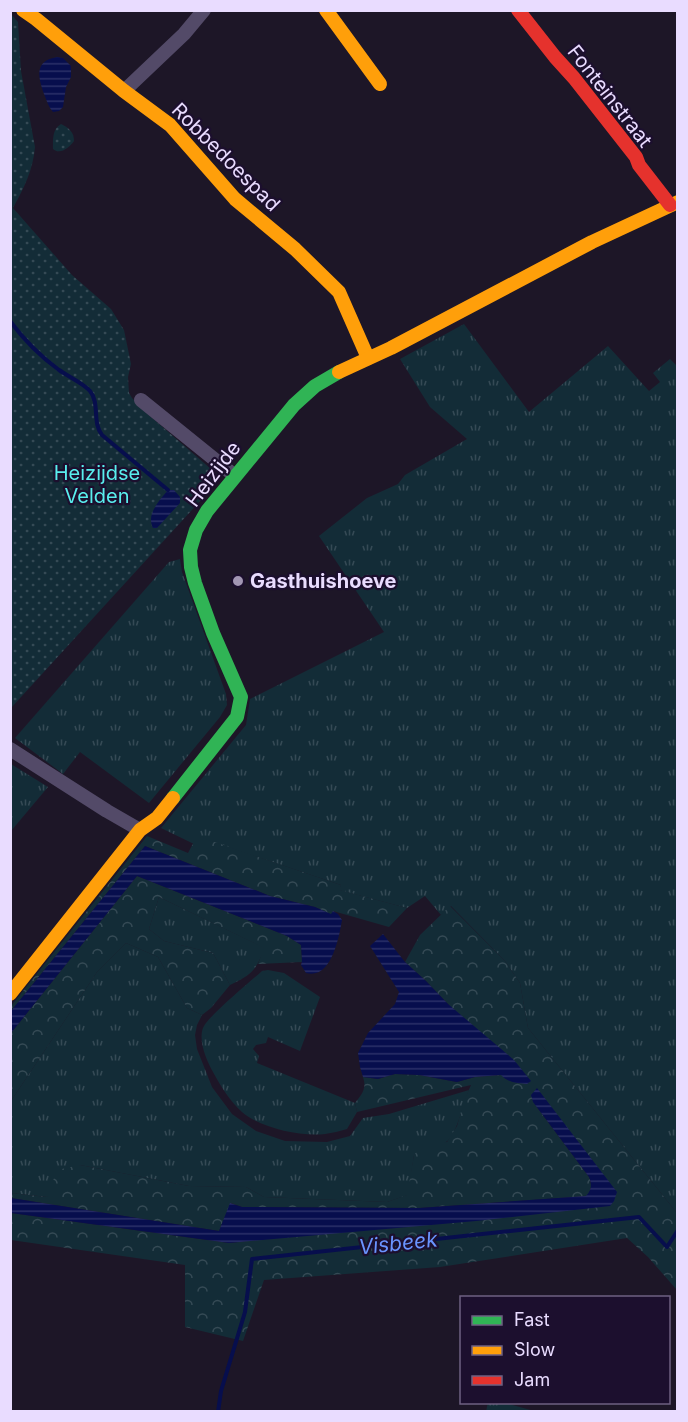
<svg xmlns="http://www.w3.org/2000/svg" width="688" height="1422" font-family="Inter,sans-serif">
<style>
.grass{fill:url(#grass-tufts)}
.forest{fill:url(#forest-crowns)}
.park{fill:url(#park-dots)}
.water{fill:url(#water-rules)}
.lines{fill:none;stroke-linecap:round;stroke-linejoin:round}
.stream{stroke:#070e4d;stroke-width:4}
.street{stroke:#534a68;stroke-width:14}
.fast{stroke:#30b455;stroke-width:14}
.slow{stroke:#ff9f0a;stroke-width:14}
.jam{stroke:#e5322d;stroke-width:14}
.poi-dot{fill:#a297b3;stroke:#1c0f2e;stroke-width:2}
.labels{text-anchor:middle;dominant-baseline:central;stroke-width:4.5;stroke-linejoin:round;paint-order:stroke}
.street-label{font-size:20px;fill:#e9dcff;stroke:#1c0f2e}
.park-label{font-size:20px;fill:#59eded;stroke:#1c0f2e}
.poi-label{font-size:20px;font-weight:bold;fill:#e9dcff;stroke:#1c0f2e;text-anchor:start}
.water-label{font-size:21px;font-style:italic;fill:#6a94ff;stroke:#1c0f2e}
</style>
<defs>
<pattern id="grass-tufts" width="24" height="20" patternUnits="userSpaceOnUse" patternTransform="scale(1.5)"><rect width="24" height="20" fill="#132c37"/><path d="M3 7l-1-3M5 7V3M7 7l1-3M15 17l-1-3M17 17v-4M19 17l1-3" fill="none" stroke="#354a55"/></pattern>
<pattern id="forest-crowns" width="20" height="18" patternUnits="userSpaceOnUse" patternTransform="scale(1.5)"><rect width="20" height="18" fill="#132c37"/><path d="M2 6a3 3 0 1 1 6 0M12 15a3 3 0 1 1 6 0" fill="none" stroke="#354a55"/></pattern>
<pattern id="park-dots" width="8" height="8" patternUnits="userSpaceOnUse" patternTransform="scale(1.5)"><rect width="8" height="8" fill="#132c37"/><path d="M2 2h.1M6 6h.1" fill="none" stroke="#354a55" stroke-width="1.8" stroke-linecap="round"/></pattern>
<pattern id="water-rules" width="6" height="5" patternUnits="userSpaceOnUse" patternTransform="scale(1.5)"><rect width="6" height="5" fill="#070e4d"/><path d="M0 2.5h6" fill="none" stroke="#2b3068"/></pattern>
</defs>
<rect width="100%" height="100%" fill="#1d1627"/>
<g class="grass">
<path d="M464,324L529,412L608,346L649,391L660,382L653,373L670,359L678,367L677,1213L528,1028L520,983L505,961L451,906L441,915L425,896L407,908L339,890L341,885L198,837L194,844L161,828L246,725L250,699L384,632L319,536L367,498L398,484L405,475L467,439L430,407L400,359Z"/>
<path d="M180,559L182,572L226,694L227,705L220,717L149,803L80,752L63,774L15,738L169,562Z"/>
<path d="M11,764L48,787L11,831Z"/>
<path d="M159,897L265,948C255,971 253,974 230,985L213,953L164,941L149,929Z"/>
<path d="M126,943L158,957L187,1008L202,1015L197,1025L195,1035L197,1049L212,1087L232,1114L256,1131L285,1141L327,1142L350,1136L363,1118L389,1114L469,1090C463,1103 457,1135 446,1142C438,1148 423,1151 414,1155L408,1195L387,1202L264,1197L246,1187L189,1186L80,1165L47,1197L11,1193V1101L97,972Z"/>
<path d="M268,970L284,973L320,997L300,1051L268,1037L266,1043L256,1045L253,1049L259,1056L257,1063L355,1103L357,1112L347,1129C340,1131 332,1133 325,1134C301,1137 260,1128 242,1112C230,1101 221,1087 213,1072C207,1061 198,1041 203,1028C207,1017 250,982 262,971Z"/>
<path d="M488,1402L505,1403L534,1411L486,1412Z"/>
</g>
<g class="forest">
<path d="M147,836L188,853L197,836L341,885L340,890L407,908L389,927L333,911L332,915L315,907L270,896L145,846L11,1011V1006Z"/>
<path d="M137,876L287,936L301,945L302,962L258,964L264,948L159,897L149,929L164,941L213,953L230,985L211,1008L202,1015L187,1008L158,957L126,943L97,972L11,1101V1033Z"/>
<path d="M450,906L505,961L520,983L528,1028L677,1213V1290L648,1257L627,1238L440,1267L264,1280L243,1341L185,1327V1265L11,1240V1213L229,1243L614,1201L533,1102L589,1177C592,1185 592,1189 587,1196L419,1208L242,1207L231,1203L219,1231L11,1198V1193L47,1197L57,1170L80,1165L189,1186L246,1187L264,1197L387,1202L407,1195L414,1155L423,1144L447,1142L457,1126L464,1101L471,1085L357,1112L355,1103C362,1094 367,1089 363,1077L378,1079L395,1074L419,1075L457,1082L475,1077L501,1075L448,1004L426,981L405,962L420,935Z"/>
</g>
<g class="park">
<path d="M11,14L18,22L21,71L35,147C33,170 24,188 13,208L72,275L111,309L124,330L131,364L128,377L129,393L132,398L143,410L219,476L212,488L11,708Z"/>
<path d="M61,124C69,128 74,132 74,141C69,148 60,155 53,149C53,140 52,129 61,124Z"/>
</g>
<g class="water">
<path d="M57,57L63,58L71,66V77L66,87L63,107L59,111L53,112C48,106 47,101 44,94C38,76 34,61 57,57Z"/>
<path d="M168,490H174L180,497V503L157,528H153C146,514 159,501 168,490Z"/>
<path d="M145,846L270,896L315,907L331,914L333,911L338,914L342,920C339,938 331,980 306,973L301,965L302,961L301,945L287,936L137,876L11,1033V1011Z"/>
<path d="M383,934L405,962L426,981L448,1004L514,1060L531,1081L527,1084C518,1083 508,1083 501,1075L475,1077L457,1082L419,1075L395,1074L378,1079L363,1077L360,1067L358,1053L368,1033L395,1004L399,992L370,946Z"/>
<path d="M537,1088L617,1192L614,1201L610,1206L476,1221L229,1243L11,1213V1198L219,1231L230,1203L242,1207L419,1208L586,1196C592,1189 592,1185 589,1177L533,1102L531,1095Z"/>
</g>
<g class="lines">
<g class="stream">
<path d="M10,321C24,340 40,356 59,370C69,377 83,383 90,391C100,403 92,423 102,435L168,490"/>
<path d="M218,1412L221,1391L245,1312L252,1259L639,1217L667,1247L678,1230"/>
</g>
<g class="street">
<path d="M124,91L184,34L204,10"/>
<path d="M141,400L235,476"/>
<path d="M10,749L107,811L140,830"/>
</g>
<path class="fast" d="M173,798L237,717L241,697L213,633L195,583L191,567L190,550L196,530L207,511L294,405L315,386L339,372"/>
<g class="slow">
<path d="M23,10L36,19L124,91L170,125L235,199L295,249L339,292L368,358"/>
<path d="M326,10L380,84"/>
<path d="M339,372L391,348L592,242L678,202"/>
<path d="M10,994L140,830L157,818L173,798"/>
</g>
<path class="jam" d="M518,10L555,57L574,78L636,157L639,165L670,205"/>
</g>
<circle class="poi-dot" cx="238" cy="581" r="6"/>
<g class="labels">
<g class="street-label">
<text transform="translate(610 96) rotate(52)">Fonteinstraat</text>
<text transform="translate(226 157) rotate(45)">Robbedoespad</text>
<text transform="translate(213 474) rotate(-53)">Heizijde</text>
</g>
<g class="park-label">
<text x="97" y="473">Heizijdse<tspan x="97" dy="23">Velden</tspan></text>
</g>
<g class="poi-label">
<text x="250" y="581">Gasthuishoeve</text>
</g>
<g class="water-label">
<text transform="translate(398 1243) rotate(-6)">Visbeek</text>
</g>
</g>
<rect width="688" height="1422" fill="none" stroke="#e9dcff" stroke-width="24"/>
<rect x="460" y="1296" width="210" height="108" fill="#1c0f2e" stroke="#6e6182" stroke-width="1.5"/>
<rect x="472" y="1316" width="30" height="9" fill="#30b455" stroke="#6e6182" stroke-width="1.5"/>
<text x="514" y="1326" font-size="18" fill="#e9dcff">Fast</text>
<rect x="472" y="1346" width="30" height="9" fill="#ff9f0a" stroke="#6e6182" stroke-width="1.5"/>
<text x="514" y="1356" font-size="18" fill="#e9dcff">Slow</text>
<rect x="472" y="1376" width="30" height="9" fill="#e5322d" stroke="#6e6182" stroke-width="1.5"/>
<text x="514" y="1386" font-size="18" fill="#e9dcff">Jam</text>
</svg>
